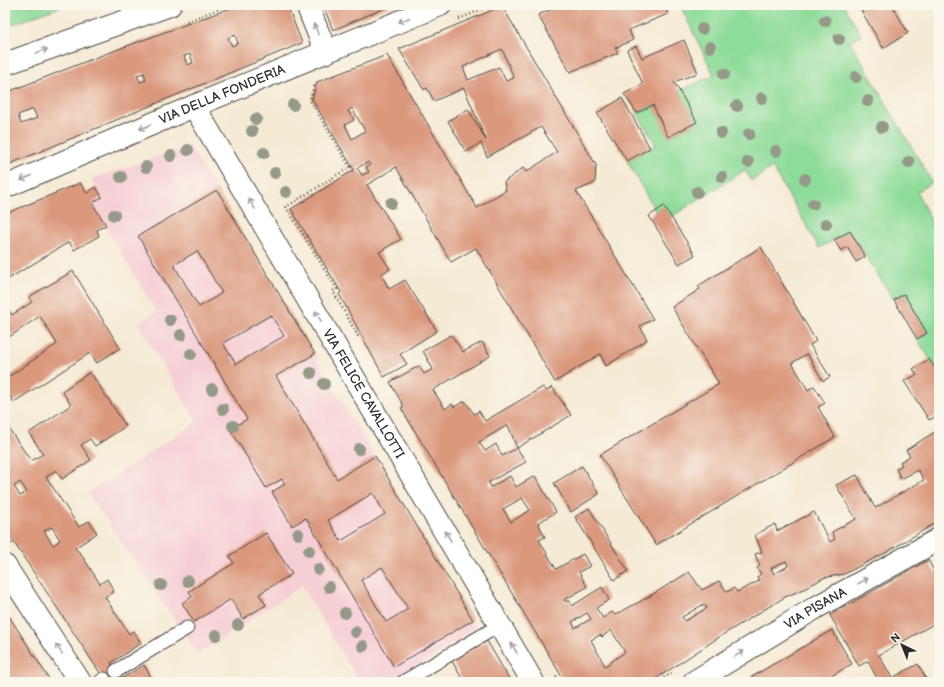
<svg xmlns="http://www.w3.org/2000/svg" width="944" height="687" font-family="'Balsamiq Sans',sans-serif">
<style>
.built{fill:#f6cfd5}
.green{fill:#8edc9a;stroke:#5c8462}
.building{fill:#da987d;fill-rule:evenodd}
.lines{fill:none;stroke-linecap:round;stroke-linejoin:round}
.lane-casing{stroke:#494844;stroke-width:15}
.street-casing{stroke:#494844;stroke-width:24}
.primary-casing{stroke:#494844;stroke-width:24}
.path{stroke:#494844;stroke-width:2.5;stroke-dasharray:1 3;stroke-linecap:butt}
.lane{stroke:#fff;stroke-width:13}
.street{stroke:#fff;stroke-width:22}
.primary{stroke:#fff;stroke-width:22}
.tree{fill:#949a87}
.oneway{stroke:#a0a0a0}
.labels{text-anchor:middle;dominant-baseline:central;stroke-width:4;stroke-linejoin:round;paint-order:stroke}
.street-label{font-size:13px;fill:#2b2b2b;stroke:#fbf7ec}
</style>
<rect width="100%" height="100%" fill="#fbf7ec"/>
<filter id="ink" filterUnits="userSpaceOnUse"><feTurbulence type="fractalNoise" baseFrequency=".025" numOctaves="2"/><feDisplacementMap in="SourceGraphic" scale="8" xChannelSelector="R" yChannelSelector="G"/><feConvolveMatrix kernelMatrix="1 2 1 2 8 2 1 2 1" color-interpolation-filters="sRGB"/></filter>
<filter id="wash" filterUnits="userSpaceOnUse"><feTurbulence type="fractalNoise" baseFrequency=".012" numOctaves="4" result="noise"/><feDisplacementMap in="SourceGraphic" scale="16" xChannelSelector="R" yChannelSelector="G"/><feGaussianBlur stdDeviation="0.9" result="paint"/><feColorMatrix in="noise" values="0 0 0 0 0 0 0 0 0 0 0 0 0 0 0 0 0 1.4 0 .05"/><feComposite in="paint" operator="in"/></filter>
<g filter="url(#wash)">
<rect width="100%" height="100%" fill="#f5ebd5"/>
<path class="built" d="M190,146L478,630L389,682H359L302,586L198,654L88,493L197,422L137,323L156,312L92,203L102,197L91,179Z"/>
<g class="green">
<path d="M5,5H65L5,27Z"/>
<path d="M680,5H844L861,35L850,42L932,182L917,192L932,223L939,220V373L917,339L927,333L904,294L894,300L850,231L819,248L805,223L772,167L752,181L745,170L671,217L664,207L656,212L627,161L656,145L637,113L653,105L669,137L697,122L679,91L714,75Z"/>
</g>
<g id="blocks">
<g class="building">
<path d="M239,5H287L302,43L5,166V93L105,54ZM235,35L238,43L232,46L228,38ZM190,54L193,63L187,65L184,56ZM144,73L146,80L140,82L137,75ZM33,109L37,118L21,124L18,115Z"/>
<path d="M323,5H392L333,30Z"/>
<path d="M562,5H665L668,14L629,30L633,40L615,48L618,53L570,72L538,15Z"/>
<path d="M858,5H892L908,33L883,48Z"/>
<path d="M502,6L596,165L595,183L576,191L653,319L640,326L647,340L606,366L600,354L555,382L476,248L451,262L396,167L367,185L401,239L379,252L390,269L381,274L389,289L405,280L437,331L400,354L407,364L384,377L339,294L341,292L291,209L354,170L312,99L317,82L387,55L477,208L506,190L504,182L523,168L526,172L557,152L541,127L487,157L481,143L466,152L448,121L468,109L486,140L464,88L434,101L427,88L424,90L399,49ZM502,49L514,78L506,81L499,67L468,80L463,67ZM352,108L365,131L352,139L345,125L354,120L348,111ZM368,162L370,165L366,167L369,172L362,175L357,168Z"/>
<path d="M684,40L698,73L674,82L697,122L668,137L653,105L637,113L624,94L643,84L627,50L636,46L642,58Z"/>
<path d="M622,98L650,148L627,161L597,113Z"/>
<path d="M80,183L87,193L96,187L102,197L92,203L106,225L97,230L99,236L74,250L69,242L5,281V214Z"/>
<path d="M217,190L315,354L276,376L337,479L375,456L473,620L394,667L306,518L292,526L272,492L285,484L282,479L266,488L230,429L247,419L138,236ZM197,251L222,293L199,307L174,265ZM271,315L284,336L236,364L223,343ZM373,493L385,514L341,541L328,520ZM382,567L408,609L386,622L361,580Z"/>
<path d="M664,206L695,255L679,264L649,216Z"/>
<path d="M850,231L865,257L856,262L847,247L841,251L834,240Z"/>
<path d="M761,247L816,341L810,345L830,377L823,381L807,354L792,363L808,390L814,386L825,403L818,407L835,437L656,545L600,455L719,384L672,307L700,289L698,286Z"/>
<path d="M73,271L120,348L97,363L90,353L14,402L5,389V379L57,344L40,316L5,340V304L12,315L32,302L29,297Z"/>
<path d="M904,294L927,333L917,339L894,300Z"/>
<path d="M451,335L463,352L482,342L490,356L433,390L445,409L452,404L454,407L465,401L474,414L479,411L485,421L543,387L547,391L552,387L571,415L517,448L508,425L479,442L485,451L496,444L502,456L517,448L526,462L489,482L491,487L510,476L516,487L535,476L556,512L538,523L545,537L539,540L556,569L583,554L590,566L579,572L587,587L564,600L566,602L569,600L572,606L602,587L609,600L596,608L603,618L612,612L615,615L650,596L689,572L702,590L719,581L727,592L734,588L737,592L759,581L757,577L761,574L757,568L760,566L755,554L762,552L755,535L775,524L777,531L814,512L830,542L835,539L832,532L856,519L836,485L857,475L875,508L924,480L918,470L901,479L896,469L902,465L900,462L910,456L906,450L938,430L939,521L885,553L844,574L823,578L806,588L785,597L724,634L651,682H565L401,408L404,407L390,382L419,366L424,374L433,369L423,351ZM522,498L530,510L511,522L503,509ZM786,561L788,566L774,574L771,568ZM704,604L707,608L685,621L682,617ZM587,613L591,619L575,628L572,622ZM611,630L625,652L605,666L591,640L600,635L602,637Z"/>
<path d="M929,359L939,374V415L929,420L904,381L917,375L913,369Z"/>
<path d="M90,372L126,426L95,446L90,439L81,445L91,460L62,479L56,470L46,477L79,527L89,521L97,533L75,548L81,554L100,584L107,579L114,591L105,597L129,634L133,631L141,643L111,663L121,679L144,665L154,682H106L5,529V423L31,461L43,454L29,433L71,405L62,391ZM20,482L27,492L20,496L14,486ZM52,527L60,540L53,545L44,531Z"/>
<path d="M582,466L599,494L571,512L554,483Z"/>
<path d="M589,508L628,571L614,580L575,517Z"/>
<path d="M266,533L292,574L259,594L266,605L243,619L231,599L194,622L182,603L192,597L189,591L234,563L229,556Z"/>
<path d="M928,560L935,573L939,571V621L879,655L892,678L918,664L928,682H879L868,661L859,666L830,615Z"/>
<path d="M5,610L30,649L51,682H5V663L6,665L11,662L8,656L5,658Z"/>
<path d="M832,630L852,664L821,682H750L748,679Z"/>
<path d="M487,641L511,682H464L452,661Z"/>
</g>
</g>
</g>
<g filter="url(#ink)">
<use href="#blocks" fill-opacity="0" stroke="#494844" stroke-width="1"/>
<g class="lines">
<g class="lane-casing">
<g id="lane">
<path d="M116,671L187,628"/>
<path d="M100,682L104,679"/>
<path d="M403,682L500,625"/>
</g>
</g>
<g class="street-casing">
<g id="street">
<path d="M307,5L326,52"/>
<path d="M5,64L170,5"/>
<path id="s1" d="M194,106L533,682"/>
<path id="s2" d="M5,187L194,106L440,5"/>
<path id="s3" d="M694,682L815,608L939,539"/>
</g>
</g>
<g class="primary-casing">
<path id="primary" d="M5,566L80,682"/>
</g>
<g class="path">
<path d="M459,19L492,5"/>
<path d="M187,21L230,5"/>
<path d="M315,82L310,100L350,167L286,207L337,289L333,291L359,338"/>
<path d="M5,533L12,544"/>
<path d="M556,676L560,682"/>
<path d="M657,682L674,672"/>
</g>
<use href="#lane" class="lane"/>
<use href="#street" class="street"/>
<use href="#primary" class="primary"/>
</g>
<g class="tree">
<circle cx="825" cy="21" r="6"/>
<circle cx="702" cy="29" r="6"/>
<circle cx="839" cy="39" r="6"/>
<circle cx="710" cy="47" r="6"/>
<circle cx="724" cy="74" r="6"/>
<circle cx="856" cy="77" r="6"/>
<circle cx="762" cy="98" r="6"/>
<circle cx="868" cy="101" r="6"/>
<circle cx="293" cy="105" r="6"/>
<circle cx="737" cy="106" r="6"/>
<circle cx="256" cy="119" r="6"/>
<circle cx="882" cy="127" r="6"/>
<circle cx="252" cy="131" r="6"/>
<circle cx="721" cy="133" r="6"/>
<circle cx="749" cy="134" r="6"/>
<circle cx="188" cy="150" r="6"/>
<circle cx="776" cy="151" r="6"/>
<circle cx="264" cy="153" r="6"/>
<circle cx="171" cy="156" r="6"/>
<circle cx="748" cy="162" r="6"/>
<circle cx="909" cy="162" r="6"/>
<circle cx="146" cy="167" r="6"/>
<circle cx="275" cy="173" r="6"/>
<circle cx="121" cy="177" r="6"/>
<circle cx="722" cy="177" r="6"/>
<circle cx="805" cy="179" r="6"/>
<circle cx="286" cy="192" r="6"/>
<circle cx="697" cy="192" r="6"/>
<circle cx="391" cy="203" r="6"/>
<circle cx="813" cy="204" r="6"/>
<circle cx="114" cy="215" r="6"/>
<circle cx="826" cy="224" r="6"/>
<circle cx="170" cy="320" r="6"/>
<circle cx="181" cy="335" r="6"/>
<circle cx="191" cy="354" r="6"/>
<circle cx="311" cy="373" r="6"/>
<circle cx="324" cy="384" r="6"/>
<circle cx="212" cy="389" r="6"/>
<circle cx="223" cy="409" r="6"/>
<circle cx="233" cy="426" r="6"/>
<circle cx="359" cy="449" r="6"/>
<circle cx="298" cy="534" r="6"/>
<circle cx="309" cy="551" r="6"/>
<circle cx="318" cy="569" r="6"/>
<circle cx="188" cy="581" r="6"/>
<circle cx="161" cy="585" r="6"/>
<circle cx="329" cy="587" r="6"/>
<circle cx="345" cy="613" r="6"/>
<circle cx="238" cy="625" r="6"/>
<circle cx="355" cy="632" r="6"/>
<circle cx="216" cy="635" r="6"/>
<circle cx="363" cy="646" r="6"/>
</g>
<defs><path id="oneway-shaft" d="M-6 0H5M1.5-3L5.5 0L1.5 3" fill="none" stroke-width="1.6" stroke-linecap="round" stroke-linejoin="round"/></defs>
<g class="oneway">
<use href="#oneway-shaft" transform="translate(404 20) rotate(158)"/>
<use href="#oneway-shaft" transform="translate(316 29) rotate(-112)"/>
<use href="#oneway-shaft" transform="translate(42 51) rotate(-20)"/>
<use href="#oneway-shaft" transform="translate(145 127) rotate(157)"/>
<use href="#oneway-shaft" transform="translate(26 178) rotate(157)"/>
<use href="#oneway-shaft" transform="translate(252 204) rotate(-121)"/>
<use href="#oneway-shaft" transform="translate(318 316) rotate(-120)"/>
<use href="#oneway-shaft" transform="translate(448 536) rotate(-120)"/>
<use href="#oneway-shaft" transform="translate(863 581) rotate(-29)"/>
<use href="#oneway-shaft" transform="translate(514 648) rotate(-120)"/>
<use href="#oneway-shaft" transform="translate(59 649) rotate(-123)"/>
<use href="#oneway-shaft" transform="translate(739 654) rotate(-31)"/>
</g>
</g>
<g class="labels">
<g class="street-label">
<text stroke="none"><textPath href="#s2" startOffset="236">VIA DELLA FONDERIA</textPath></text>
<text stroke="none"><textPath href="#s1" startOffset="334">VIA FELICE CAVALLOTTI</textPath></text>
<text stroke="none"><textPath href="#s3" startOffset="142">VIA PISANA</textPath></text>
</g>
</g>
<rect width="944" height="687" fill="none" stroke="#fbf7ec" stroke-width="20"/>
<g transform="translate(902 645) rotate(317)" stroke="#fbf7ec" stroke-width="3" paint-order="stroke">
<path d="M0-3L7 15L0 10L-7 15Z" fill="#2b2b2b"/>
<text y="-6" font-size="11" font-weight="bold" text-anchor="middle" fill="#2b2b2b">N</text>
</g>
</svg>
